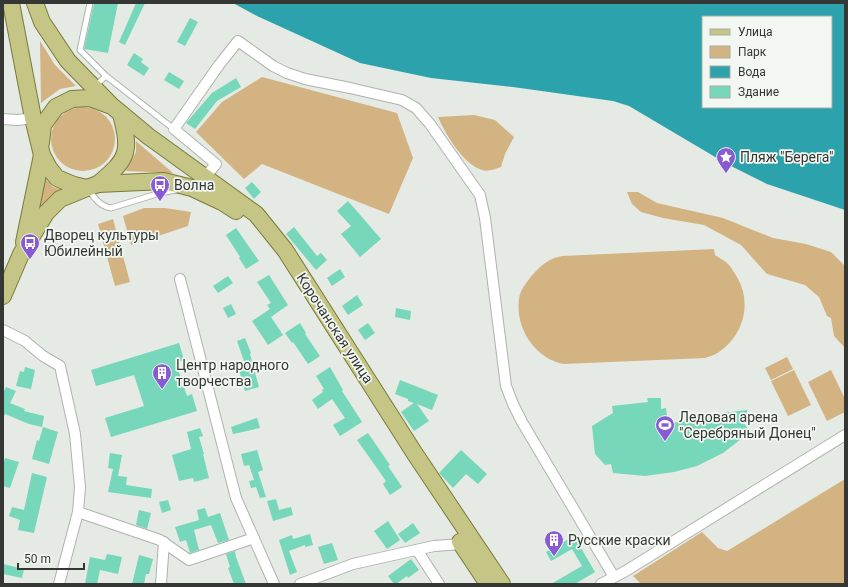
<svg xmlns="http://www.w3.org/2000/svg" width="848" height="587" font-family="Roboto,sans-serif">
<style>
.green{fill:#d3b382}
.water{fill:#2ba2ac;fill-rule:evenodd}
.building{fill:#76d7ba}
.lines{fill:none;stroke-linecap:round;stroke-linejoin:round}
.service-casing{stroke:#aeb3ad;stroke-width:7}
.minor-casing{stroke:#aeb3ad;stroke-width:12}
.primary-casing{stroke:#797b36;stroke-width:18}
.service{stroke:#fff;stroke-width:5}
.minor{stroke:#fff;stroke-width:10}
.primary{stroke:#c5c586;stroke-width:16}
.labels{text-anchor:middle;dominant-baseline:central;stroke-width:3.5;stroke-linejoin:round;paint-order:stroke}
.poi-label{font-size:14px;fill:#353735;stroke:#f2f8f1;text-anchor:start}
.street-label{font-size:14px;fill:#353735;stroke:#f2f8f1}
</style>
<rect width="100%" height="100%" fill="#e5eae4"/>
<g class="green">
<path d="M40,41L55,65L76,86L60,89L41,103Z"/>
<path d="M262,77L397,113L413,158L389,214L262,164L244,179L196,132L222,102Z"/>
<circle cx="83" cy="139" r="32"/>
<path d="M474,115L495,120L514,137L505,154L501,167C495,169 488,172 482,170C463,164 446,135 438,117Z"/>
<path d="M136,141L173,173L126,171L136,152Z"/>
<path d="M43,176L53,187L63,190L38,211Z"/>
<path d="M627,192H638L657,203L723,218L773,238L806,244L831,252L845,266V348L834,336L831,318L827,316L819,297L805,285L767,274L741,245L704,225L663,218L641,212L632,204Z"/>
<path d="M144,208H165L191,212L188,226L131,245L123,216Z"/>
<path d="M113,219L130,282L115,286L98,224Z"/>
<path d="M714,249L715,255C719,258 724,260 728,264C732,268 735,274 738,279C752,304 743,336 719,352C715,355 710,356 705,358L563,364C535,358 515,328 519,299C520,289 529,279 536,271C544,263 551,258 562,256Z"/>
<path d="M787,357L793,369L771,380L765,368Z"/>
<path d="M794,370L811,405L788,416L771,381Z"/>
<path d="M831,370L845,399V412L827,421L808,382Z"/>
<path d="M845,479V584H641L633,576L702,532L718,548L727,551Z"/>
</g>
<path class="water" d="M233,3H845V210L767,184L727,164L629,106L613,101L513,87L431,78L360,63L257,16ZM703,17H831V107H703Z"/>
<g class="building">
<path d="M94,3H118L108,53L84,49Z"/>
<path d="M136,3H145L125,45L119,42Z"/>
<path d="M190,18L198,22L185,46L177,42Z"/>
<path d="M134,53L143,59L141,62L149,68L144,76L127,65Z"/>
<path d="M169,72L184,81L179,89L164,80Z"/>
<path d="M236,78L241,87L217,101L195,129L186,123L212,93Z"/>
<path d="M252,182L261,192L254,199L245,188Z"/>
<path d="M348,201L381,239L360,257L341,234L351,226L337,211Z"/>
<path d="M294,227L317,256L321,253L327,260L316,270L286,234Z"/>
<path d="M236,228L259,261L246,269L239,258L240,257L226,235Z"/>
<path d="M340,269L345,277L332,286L327,278Z"/>
<path d="M269,275L288,305L271,317L283,335L268,345L252,321L270,309L267,305L271,303L257,282Z"/>
<path d="M228,276L233,283L218,293L213,286Z"/>
<path d="M357,295L363,305L348,315L342,306Z"/>
<path d="M231,304L236,314L228,318L223,308Z"/>
<path d="M396,308L411,311L410,320L395,317Z"/>
<path d="M300,323L306,333L305,334L320,356L308,364L293,342L292,343L285,333Z"/>
<path d="M368,323L375,333L365,340L358,330Z"/>
<path d="M245,338L251,353L250,354L259,387L245,391L239,370L246,367L237,341Z"/>
<path d="M179,343L184,360L176,363L187,396L192,394L197,411L111,437L105,418L144,406L134,375L96,386L91,370Z"/>
<path d="M25,367L35,370L31,389L16,386L20,371L24,372Z"/>
<path d="M330,367L343,390L342,391L362,422L340,436L333,425L345,418L332,399L318,409L312,400L323,392L322,390L324,389L316,376Z"/>
<path d="M400,380L438,395L432,410L417,404L429,421L414,431L401,412L414,403L408,401V399L395,394Z"/>
<path d="M6,387L16,391L10,403L25,409L24,411L44,416L42,427L29,424L5,414L3,419V393Z"/>
<path d="M647,398H661V409L666,408L668,423L691,421L690,417L747,410L748,420L744,423L750,432L723,453L697,466L674,472L645,476L613,473L611,464L605,465L595,454L592,426L613,413L612,406L648,402Z"/>
<path d="M257,418L260,428L233,434L231,427Z"/>
<path d="M43,427L58,432L49,464L32,459L37,440L39,441Z"/>
<path d="M200,428L203,436L199,437L204,454H203L209,478L194,482L193,478L179,481L172,455L191,449L187,432Z"/>
<path d="M368,433L390,465L388,466L402,487L390,495L383,484L386,481L357,440Z"/>
<path d="M257,450L263,470L258,472L266,497L260,498L256,487L251,488L249,481L254,480L249,465L244,466L241,454Z"/>
<path d="M461,450L487,474L478,484L466,474L453,488L439,473Z"/>
<path d="M110,453L122,455L118,476L127,477L126,485L152,489L151,498L108,492L113,469L108,468Z"/>
<path d="M5,458L19,462L10,488L3,486V465Z"/>
<path d="M32,473L47,477L34,533L18,530L20,520L9,516L12,507L24,510Z"/>
<path d="M276,499L279,510L291,507L293,515L273,521L267,501Z"/>
<path d="M168,500L171,510L162,513L159,502Z"/>
<path d="M205,508L208,517L220,513L229,540L218,543L211,525L194,530L199,550L190,553L186,540L180,542L175,527L199,520L197,510Z"/>
<path d="M139,510L151,513L147,529L136,525Z"/>
<path d="M388,521L400,540L387,549L374,531Z"/>
<path d="M413,523L420,533L405,543L398,534Z"/>
<path d="M310,534L313,545L305,547V545L289,551L297,572L290,575L279,540L292,535L293,539Z"/>
<path d="M574,536L595,572L575,584H551L582,566L572,549L551,561L546,552Z"/>
<path d="M332,543L338,560L324,564L318,547Z"/>
<path d="M235,551L236,557L246,584H234L228,568L230,567L226,554Z"/>
<path d="M107,554L122,557L118,574L100,570L97,584H85L90,557L105,560Z"/>
<path d="M139,555L153,559L149,574H146L144,584H132Z"/>
<path d="M411,559L419,570L408,578L407,576L396,584H394L388,576Z"/>
<path d="M3,564L24,569L22,578L3,574Z"/>
</g>
<g class="lines">
<g class="service-casing">
<g id="service">
<path d="M90,3L80,50L106,76L174,129"/>
<path d="M95,86L106,76"/>
<path d="M89,190C95,199 100,206 111,208L160,193L176,190"/>
</g>
</g>
<g class="minor-casing">
<g id="minor">
<path d="M3,119L18,120L33,118"/>
<path d="M205,177L216,164L174,129L219,65L238,41L273,66L287,73L305,79L350,88L402,100L416,108L430,124L480,195L485,218L506,386L513,404L522,422L614,577"/>
<path d="M180,279L236,498L274,584"/>
<path d="M3,330L25,341L43,356L60,366L75,434L80,487L78,512L59,584"/>
<path d="M78,512L160,540L189,560L254,538"/>
<path d="M417,550L439,584"/>
<path d="M161,584L164,542"/>
<path d="M300,584L353,564L434,546L462,544"/>
<path d="M601,584L624,572L845,435"/>
</g>
</g>
<g class="primary-casing">
<g id="primary">
<path d="M11,3L33,118L42,155L49,168L57,178L74,185L87,188"/>
<path d="M35,3L42,22L68,61L112,106L148,136L256,214L285,250L415,454L502,584"/>
<path d="M41,143L43,125L56,107L72,99L90,98L109,105"/>
<path d="M98,184C128,159 131,153 121,114"/>
<path d="M24,242L42,155"/>
<path d="M3,296L21,254L46,213L60,199L87,188L98,184L164,181L192,188L222,202L236,211"/>
<path d="M460,542L488,584"/>
</g>
</g>
<use href="#service" class="service"/>
<use href="#minor" class="minor"/>
<use href="#primary" class="primary"/>
</g>
<defs>
<g id="sight-pin" transform="scale(1)"><path d="M0 17L-7.5 6A9.5 9.5 0 1 1 7.5 6Z" fill="#885bd4" stroke="#f2f8f1"/><path d="M0-6L1.8-2.2L6-1.7L2.9 1.2L3.7 5.4L0 3.3L-3.7 5.4L-2.9 1.2L-6-1.7L-1.8-2.2Z" fill="#fff"/></g>
<g id="bus-pin" transform="scale(1)"><path d="M0 17L-7.5 6A9.5 9.5 0 1 1 7.5 6Z" fill="#885bd4" stroke="#f2f8f1"/><path d="M-5-6H5V4H4V6H2V4H-2V6H-4V4H-5ZM-3.5-4V0h7V-4ZM-3.5 1.2v1.5H-2V1.2ZM2 1.2v1.5H3.5V1.2Z" fill="#fff"/></g>
<g id="building-pin" transform="scale(1)"><path d="M0 17L-7.5 6A9.5 9.5 0 1 1 7.5 6Z" fill="#885bd4" stroke="#f2f8f1"/><path d="M-4-6H4V6H1V3H-1V6H-4ZM-2.5-4.3h1.7v1.8h-1.7ZM.8-4.3h1.7v1.8H.8ZM-2.5-1h1.7V.8h-1.7ZM.8-1h1.7V.8H.8Z" fill="#fff"/></g>
<g id="stadium-pin" transform="scale(1)"><path d="M0 17L-7.5 6A9.5 9.5 0 1 1 7.5 6Z" fill="#885bd4" stroke="#f2f8f1"/><path d="M0-5a6.5 5 0 1 0 0 10a6.5 5 0 1 0 0-10ZM-3.5-1.8h7v3.6h-7Z" fill="#fff"/></g>
</defs>
<g fill-rule="evenodd">
<use href="#sight-pin" x="726" y="157"/>
<use href="#bus-pin" x="160" y="185"/>
<use href="#bus-pin" x="30" y="243"/>
<use href="#building-pin" x="162" y="373"/>
<use href="#stadium-pin" x="665" y="425"/>
<use href="#building-pin" x="554" y="540"/>
</g>
<g class="labels">
<g class="poi-label">
<text x="740" y="157">Пляж "Берега"</text>
<text x="174" y="185">Волна</text>
<text x="44" y="235">Дворец культуры<tspan x="44" dy="16">Юбилейный</tspan></text>
<text x="176" y="365">Центр народного<tspan x="176" dy="16">творчества</tspan></text>
<text x="679" y="417">Ледовая арена<tspan x="679" dy="16">"Серебряный Донец"</tspan></text>
<text x="568" y="540">Русские краски</text>
</g>
<g class="street-label">
<text transform="translate(335 328) rotate(57)">Корочанская улица</text>
</g>
</g>
<rect width="848" height="587" fill="none" stroke="#353735" stroke-width="8"/>
<rect x="702" y="16" width="130" height="92" fill="#f2f8f1" stroke="#a6aba6"/>
<rect x="710" y="29" width="20" height="6" fill="#c5c586" stroke="#a6aba6"/>
<text x="738" y="36" font-size="12" fill="#353735">Улица</text>
<rect x="710" y="46" width="20" height="12" fill="#d3b382" stroke="#a6aba6"/>
<text x="738" y="56" font-size="12" fill="#353735">Парк</text>
<rect x="710" y="66" width="20" height="12" fill="#2ba2ac" stroke="#a6aba6"/>
<text x="738" y="76" font-size="12" fill="#353735">Вода</text>
<rect x="710" y="86" width="20" height="12" fill="#76d7ba" stroke="#a6aba6"/>
<text x="738" y="96" font-size="12" fill="#353735">Здание</text>
<path d="M18 563v6h66v-6" fill="none" stroke="#353735" stroke-width="2"/>
<text x="24" y="563" font-size="12" fill="#353735" stroke="#f2f8f1" stroke-width="3" paint-order="stroke">50 m</text>
</svg>
